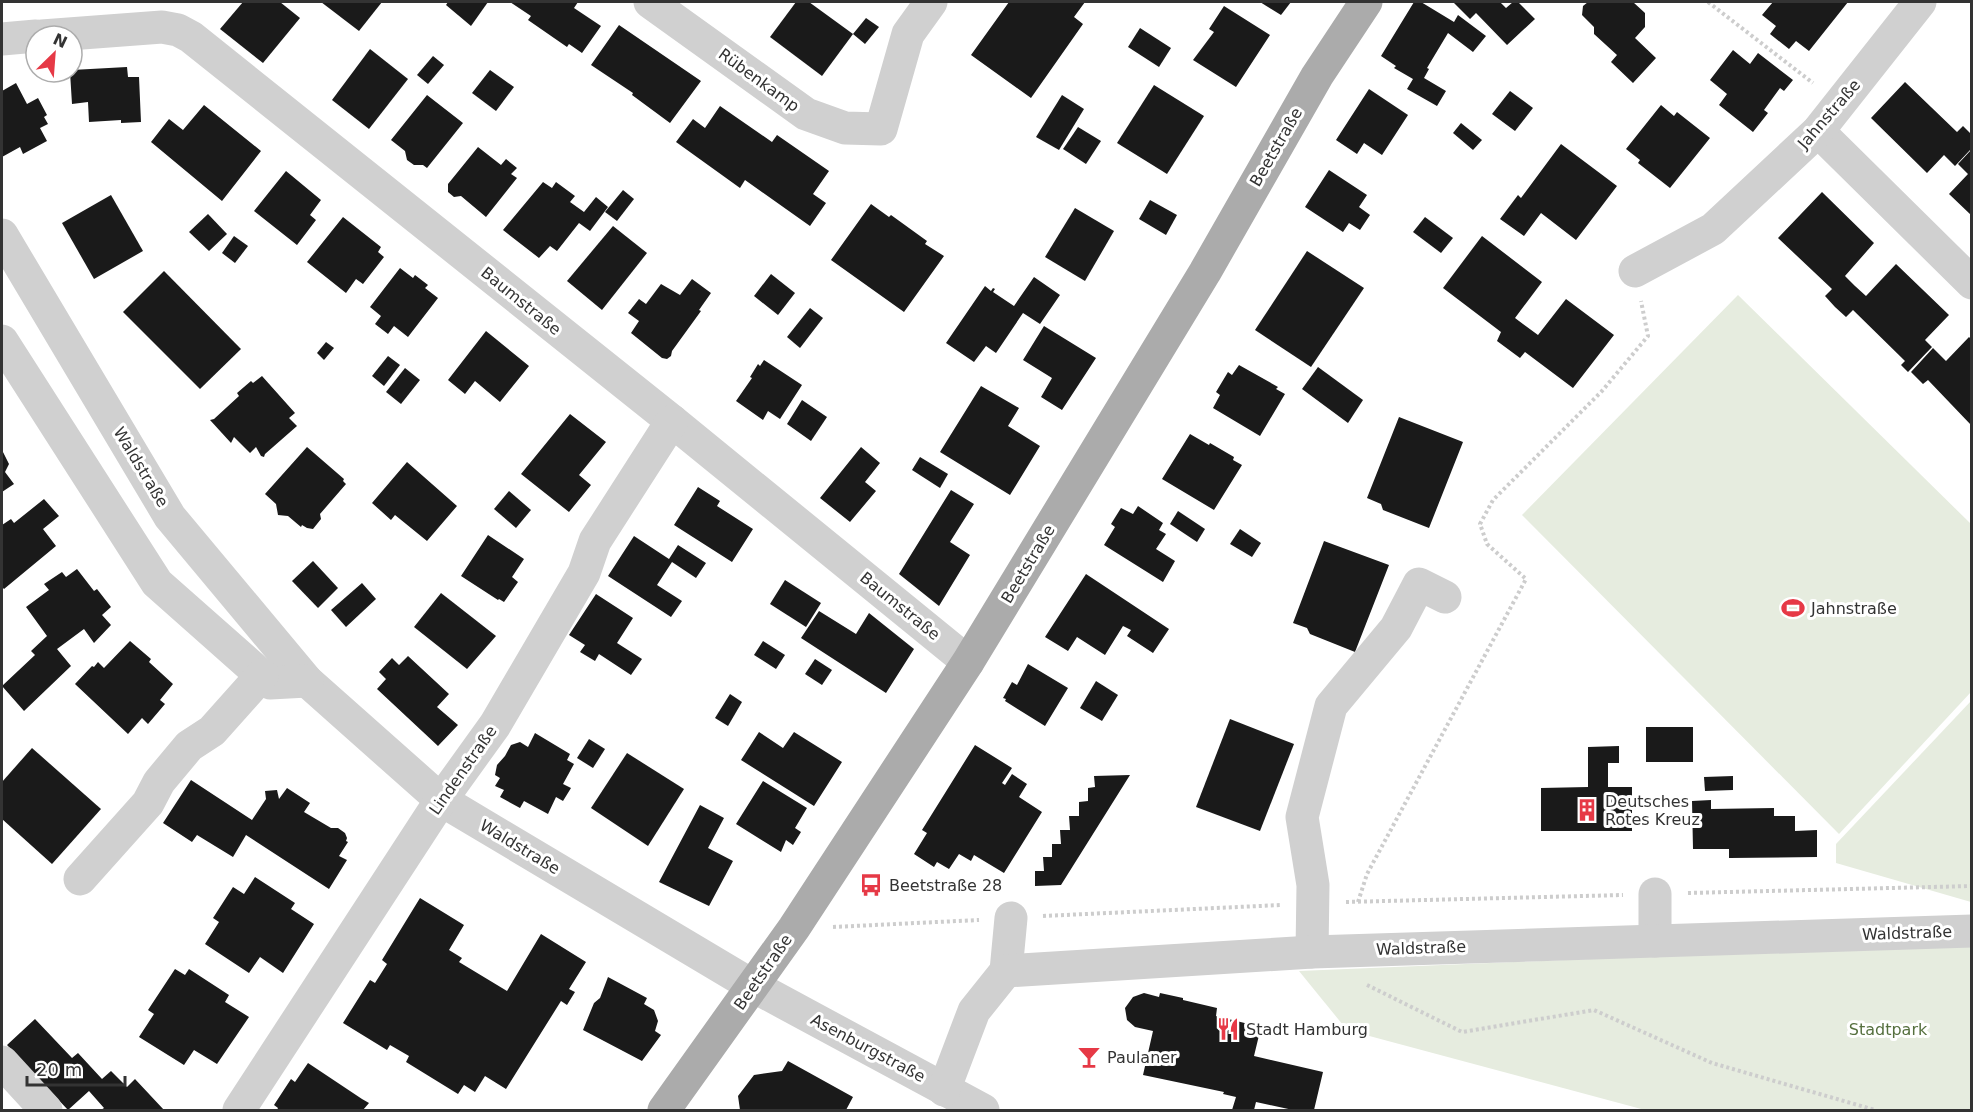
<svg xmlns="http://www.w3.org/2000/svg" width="1973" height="1112" font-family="'DejaVu Sans',sans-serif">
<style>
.green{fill:#e6ecdf}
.building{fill:#1a1a1a}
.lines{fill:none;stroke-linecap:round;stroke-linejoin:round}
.path{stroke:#cdcdcd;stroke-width:4;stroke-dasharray:3 3;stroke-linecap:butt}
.minor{stroke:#d0d0d0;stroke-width:33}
.major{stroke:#ababab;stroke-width:33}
.labels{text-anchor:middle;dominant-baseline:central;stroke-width:6;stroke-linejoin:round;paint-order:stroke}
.street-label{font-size:16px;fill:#333;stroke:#fff}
.poi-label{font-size:16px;fill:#333;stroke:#fff;text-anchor:start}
.park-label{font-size:16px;fill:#56703f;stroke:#fff}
</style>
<rect width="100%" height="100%" fill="#fff"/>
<g class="green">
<path d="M1738,295L1971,524V692L1839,834L1522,515Z"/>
<path d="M1971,701V902L1836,863V844Z"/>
<path d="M1971,943V1110H1645L1347,1030L1299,971Z"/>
</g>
<g class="building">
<path d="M243,2H280L300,18L263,63L220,29Z"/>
<path d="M321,2H382L359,31Z"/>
<path d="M448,2H488L471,26L446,5Z"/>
<path d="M510,2H578L574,8L601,26L582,53L569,44L567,47L528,20L531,16Z"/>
<path d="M796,2H809L853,34L822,76L770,37Z"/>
<path d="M1009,2H1085L1074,17L1083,24L1031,98L971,55Z"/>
<path d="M1260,2H1291L1281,15Z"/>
<path d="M1414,2H1421L1454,22L1458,15L1486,36L1473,52L1448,33L1427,68L1429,69L1424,78L1446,91L1437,106L1407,89L1413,79L1394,68L1396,66L1381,56Z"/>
<path d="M1453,2H1500L1506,8L1513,2H1518L1535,19L1507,45L1476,13L1470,19Z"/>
<path d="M1588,2H1633L1645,13V27L1635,38L1656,58L1633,83L1611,62L1617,55L1594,34V27L1582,15L1583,6Z"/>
<path d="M1773,2H1848L1809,51L1796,41L1789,49L1770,34L1776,26L1762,15Z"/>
<path d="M1224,6L1270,35L1236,87L1193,60L1214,32L1209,29Z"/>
<path d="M866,18L879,27L865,44L853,34Z"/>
<path d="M619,25L701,81L670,123L632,95L633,93L591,65Z"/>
<path d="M1140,28L1171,48L1159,67L1128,47Z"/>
<path d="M370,49L408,79L369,129L332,100Z"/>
<path d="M1733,50L1750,64L1758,53L1793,80L1784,91L1780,88L1764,110L1768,113L1753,132L1719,105L1727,94L1710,80Z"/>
<path d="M433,56L444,65L428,84L417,75Z"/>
<path d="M127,67L128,77H139L141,122L121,123V120L89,122L88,102L72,104L70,72L72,70Z"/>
<path d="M490,70L514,87L496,111L472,93Z"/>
<path d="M1905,82L1957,132L1963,126L1971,134V149L1955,166L1944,155L1927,173L1871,118Z"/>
<path d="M16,83L27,104L38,98L47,115L44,117L48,124L40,128L47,141L23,154L20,147L2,157V91Z"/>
<path d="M1154,85L1204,116L1167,174L1117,143Z"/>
<path d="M1369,89L1408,115L1382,155L1364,143L1357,154L1336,140Z"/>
<path d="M1510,91L1533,108L1515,131L1492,114Z"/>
<path d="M427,95L463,123L427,168L423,165H414L407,160L405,151L391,140Z"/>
<path d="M1062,95L1084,109L1059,150L1036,137Z"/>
<path d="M204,105L261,151L222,201L151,142L169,119L183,130Z"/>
<path d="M1661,105L1674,116L1677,112L1710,138L1670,188L1638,163L1640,160L1626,149Z"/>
<path d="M720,106L772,142L777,135L829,171L813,194L826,203L810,226L745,180L740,188L676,142L693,119L705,128Z"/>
<path d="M1461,123L1482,140L1473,150L1453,133Z"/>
<path d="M1078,127L1101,141L1086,164L1063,149Z"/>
<path d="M1561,144L1617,186L1576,240L1541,213L1524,236L1500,219L1518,195L1521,198Z"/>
<path d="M478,147L501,165L506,159L517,168L511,174L517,178L486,217L461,196L454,197L448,192V184Z"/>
<path d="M1971,150V215L1949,194L1968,174L1958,164Z"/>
<path d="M1329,170L1367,195L1359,207L1370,215L1360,230L1349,223L1343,232L1305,207Z"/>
<path d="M286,171L321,200L310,215L316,220L297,245L254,211Z"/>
<path d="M543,182L552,188L556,182L575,196L570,202L584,212L596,197L608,207L590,231L579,223L557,251L550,246L539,258L503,230Z"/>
<path d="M623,190L634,199L617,221L605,212Z"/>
<path d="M1822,192L1874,243L1845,276L1855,286L1866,296L1896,264L1949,315L1925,340L1932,347L1908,372L1901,365L1905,361L1853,310L1846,317L1835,307L1825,296L1832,289L1778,238Z"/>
<path d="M111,195L143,251L94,279L62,223Z"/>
<path d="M1150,200L1177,215L1166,235L1139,219Z"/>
<path d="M871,204L889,217L891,215L927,241L925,244L944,256L904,312L831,260Z"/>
<path d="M1075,208L1114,231L1085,281L1045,257Z"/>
<path d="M208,214L227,234L209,251L189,232Z"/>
<path d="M343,217L381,247L378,252L384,257L363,284L356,279L346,293L307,262Z"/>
<path d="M1425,217L1453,238L1441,253L1413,232Z"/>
<path d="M613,226L647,253L602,310L567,281Z"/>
<path d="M234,236L248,246L235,263L222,253Z"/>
<path d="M1482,236L1542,282L1515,318L1538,335L1566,299L1614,335L1573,388L1525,352L1520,358L1497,341L1501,332L1443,288Z"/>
<path d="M1307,251L1364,288L1311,367L1255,330Z"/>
<path d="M400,268L413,278L415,275L428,285L425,288L438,298L408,337L394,326L388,334L375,324L381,316L370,307Z"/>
<path d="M164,271L241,349L200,389L123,312Z"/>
<path d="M771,274L795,293L778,315L754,296Z"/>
<path d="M1034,277L1060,295L1040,324L1023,313L996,353L986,346L974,362L946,343L985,286L991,291L993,288L995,289L993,292L1014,306Z"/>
<path d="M692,279L711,293L699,310L701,311L672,351L671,356L667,359L662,358L631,333L639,321L628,313L639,299L646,304L661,284L680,295Z"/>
<path d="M810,308L823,318L800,348L787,337Z"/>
<path d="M1044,326L1096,358L1062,410L1041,397L1052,378L1023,360Z"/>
<path d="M486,331L529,366L500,402L475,381L465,394L448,380Z"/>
<path d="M1969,337L1971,339V425L1928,380L1923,384L1911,372L1933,348L1946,361Z"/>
<path d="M326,342L334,348L324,360L317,353Z"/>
<path d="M388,356L400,365L384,386L372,376Z"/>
<path d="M764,360L802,385L780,419L768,411L763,420L736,401L752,378L750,377L758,364L760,366Z"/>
<path d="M1239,365L1278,387L1276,389L1285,394L1260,436L1213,408L1220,395L1216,392L1228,372L1232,375Z"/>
<path d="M1318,367L1363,400L1348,423L1302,389Z"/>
<path d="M405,368L420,380L401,404L386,392Z"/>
<path d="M262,376L295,413L289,418L297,426L265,454L264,457L261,456L256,447L250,453L234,437L231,443L210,420L214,419L239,396L237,393L251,381L253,383Z"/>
<path d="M981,386L1019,408L1008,426L1040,446L1010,495L940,452Z"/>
<path d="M802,400L827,417L811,441L787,424Z"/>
<path d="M570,414L606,442L579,475L591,485L569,512L521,474Z"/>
<path d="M1399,417L1463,442L1429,528L1383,510L1381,504L1367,498Z"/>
<path d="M1190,434L1209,445L1210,443L1234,457L1233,460L1242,465L1214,510L1162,479Z"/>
<path d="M307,447L344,479L343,481L346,484L320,514L321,519L313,529L307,528L302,525L301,527L288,516L278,515L276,504L265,494Z"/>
<path d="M861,447L880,463L865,482L876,491L850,522L820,498Z"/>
<path d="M2,450L9,464L5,472L14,484L2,492Z"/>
<path d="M920,457L948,474L940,488L912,470Z"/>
<path d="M407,462L457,506L427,541L395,515L391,520L372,503Z"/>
<path d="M698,487L720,501L717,506L753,529L732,562L674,525Z"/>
<path d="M951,490L974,504L950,542L970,555L939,606L899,574Z"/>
<path d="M509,491L531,510L516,528L494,509Z"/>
<path d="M44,499L59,516L43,529L56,546L4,589L2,587V525L11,519L14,523Z"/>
<path d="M1138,506L1163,523L1159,530L1166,534L1156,549L1175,561L1163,582L1104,545L1115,527L1111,524L1121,508L1133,514Z"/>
<path d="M1178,511L1205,529L1197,542L1170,524Z"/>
<path d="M1240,529L1261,543L1252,557L1230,544Z"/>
<path d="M488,535L524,559L512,577L518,582L504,602L499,599L498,600L461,576Z"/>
<path d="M634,536L669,559L678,545L706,563L696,578L672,562L657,585L682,601L671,617L608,576Z"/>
<path d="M1324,541L1389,565L1355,652L1310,634L1307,628L1293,623Z"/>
<path d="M313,561L338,588L318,608L292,581Z"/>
<path d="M77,569L94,591L97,589L111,607L102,615L111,625L94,643L84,629L57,649L71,666L24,711L2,686L35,655L31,651L47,636L26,607L49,590L44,584L62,572L66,577Z"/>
<path d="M1086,574L1169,629L1153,653L1127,636L1131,630L1123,626L1105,655L1077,637L1068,651L1045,637Z"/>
<path d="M785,580L821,603L806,627L770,604Z"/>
<path d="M362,583L376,599L346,627L331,610Z"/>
<path d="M441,593L496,636L467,669L414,627Z"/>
<path d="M596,594L633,618L617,643L642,659L631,675L599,654L595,661L580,652L585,645L569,635Z"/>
<path d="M819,611L856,634L869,613L914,649L886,693L801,638Z"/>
<path d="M130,641L151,659L149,662L173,684L160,700L165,704L148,724L142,718L128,734L75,684L92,666L94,667L98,662L104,668Z"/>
<path d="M763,641L785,655L776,669L754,655Z"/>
<path d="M408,656L449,694L437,707L458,725L438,746L377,689L386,679L379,672L392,658L399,665Z"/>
<path d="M815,659L832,670L822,685L805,674Z"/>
<path d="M1028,664L1068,688L1045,726L1005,701L1006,699L1003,698L1012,682L1017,685Z"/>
<path d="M1096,681L1118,695L1102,721L1080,708Z"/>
<path d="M730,694L742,702L728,726L715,718Z"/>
<path d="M1230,719L1294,744L1260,831L1196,807Z"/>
<rect x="1646" y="727" width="47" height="35"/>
<path d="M759,732L783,748L794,732L842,762L814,806L741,760Z"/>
<path d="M535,733L570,754L567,760L574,764L563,784L571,788L563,801L556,797L548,814L524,801L520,808L500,797L504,790L495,786L500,778L495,775L497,765L505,756L511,745L520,742L528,747Z"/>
<path d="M589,739L605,749L593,768L577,758Z"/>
<path d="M975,745L1012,768L1002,783L1005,785L1012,774L1027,784L1019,797L1042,812L1004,873L974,855L971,861L959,854L949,869L937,862L934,867L914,854L927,833L922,830Z"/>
<path d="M1619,746V763H1608V787H1632V831H1541V788L1588,787V747Z"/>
<path d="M32,748L101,809L52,864L2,819V782Z"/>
<path d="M627,753L684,789L648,846L591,808Z"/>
<path d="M1130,775L1061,885L1035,886V871H1044L1043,857H1052V844H1061L1060,830H1070L1069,816H1079V802L1088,801V788L1095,787L1094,776Z"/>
<path d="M1733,776V790L1705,791L1704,777Z"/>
<path d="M191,780L252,820L266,799L265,791L277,790L279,799L287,788L310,803L304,812L331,828H338L345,833L347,838L346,841L348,842L339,856L347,860L329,889L246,835L233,857L197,835L192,842L163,823Z"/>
<path d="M763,781L807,808L795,828L801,832L793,845L786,840L781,852L736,824Z"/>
<path d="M1711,800V809L1774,808V816H1795V831L1817,830V857L1729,858V849H1693L1692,801Z"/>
<path d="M700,805L724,818L708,848L733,861L709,906L659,882Z"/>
<path d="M255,877L295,903L291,909L314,924L283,973L260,957L249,973L205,944L219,922L213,918L233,887L244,894Z"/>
<path d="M420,898L464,925L449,950L462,958L459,962L507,991L541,934L586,962L569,989L575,992L567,1005L561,1001L506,1089L485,1076L475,1092L464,1085L458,1094L406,1062L409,1056L390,1045L387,1050L343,1023L370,980L375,983L387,964L382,960Z"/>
<path d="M175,969L185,975L189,969L229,995L225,1002L249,1017L217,1064L194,1050L184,1065L139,1037L154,1014L148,1010Z"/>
<path d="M608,977L647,998L644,1004L654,1010L658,1021L655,1031L661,1035L642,1061L583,1030L594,1003L600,998Z"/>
<path d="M1144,993L1159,997L1160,993L1183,998V1000L1217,1008L1216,1016L1261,1027L1254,1056L1323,1072L1314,1110H1293L1256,1102L1254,1110H1232L1236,1097L1223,1094L1224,1092L1143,1075L1153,1031L1135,1027L1127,1020L1125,1008L1133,997Z"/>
<path d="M35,1019L72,1058L78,1053L102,1079L111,1071L127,1087L135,1079L164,1110H101L104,1108L89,1091L68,1110L7,1045Z"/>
<path d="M788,1061L853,1097L846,1110H740L738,1096L754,1075L782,1071Z"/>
<path d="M308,1063L362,1099L369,1103L363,1110H277L278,1108L274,1105L291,1079L295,1082Z"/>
</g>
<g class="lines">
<g class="path">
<path d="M1708,2L1813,83"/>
<path d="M1688,893L1972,886"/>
<path d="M1346,902L1623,895"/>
<path d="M1358,902L1367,874L1526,579L1487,544L1480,524L1493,500L1602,391L1648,336L1641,301"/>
<path d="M1043,916L1281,905"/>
<path d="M833,927L979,920"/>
<path d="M1367,985L1462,1032L1594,1010L1712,1063L1875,1110"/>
</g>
<g class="minor">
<path d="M650,2L806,114L845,128L881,129L908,34L931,2"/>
<path d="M42,36L162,27L178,30L191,37L672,421L968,662"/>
<path d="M2,39L36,36"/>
<path d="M1818,131L1972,283"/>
<path d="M2,235L170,517L307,681L441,800L753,986L983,1110"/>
<path d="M1635,271L1713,229L1818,131L1920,2"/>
<path d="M2,341L157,583L270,683L307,681"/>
<path d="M80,879L148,803L159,782L189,746L212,731L262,675"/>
<path d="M1655,941V894"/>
<path d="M1312,952L1313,885L1302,817L1331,706L1396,628L1419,584L1445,597"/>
<path d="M1006,971L1011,918"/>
<path d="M2,1062L46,1110"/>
<path d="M944,1090L974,1011L1006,971L1312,952L1972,931"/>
<path d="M239,1110L441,800L495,725L584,573L595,541L672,421"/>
</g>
<path class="major" d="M664,1110L794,928L968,662L1205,272L1317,76L1366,2"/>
</g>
<defs>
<g id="stadium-bare" transform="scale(1.8)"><path d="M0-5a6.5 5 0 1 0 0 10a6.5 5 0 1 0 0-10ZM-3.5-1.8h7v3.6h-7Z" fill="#e63946" stroke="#fff" stroke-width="2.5" paint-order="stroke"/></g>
<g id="building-bare" transform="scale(1.8)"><path d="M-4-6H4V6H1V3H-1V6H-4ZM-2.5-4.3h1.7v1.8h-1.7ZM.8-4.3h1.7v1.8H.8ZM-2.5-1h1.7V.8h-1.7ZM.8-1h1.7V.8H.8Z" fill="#e63946" stroke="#fff" stroke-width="2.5" paint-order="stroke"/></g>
<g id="bus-bare" transform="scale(1.8)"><path d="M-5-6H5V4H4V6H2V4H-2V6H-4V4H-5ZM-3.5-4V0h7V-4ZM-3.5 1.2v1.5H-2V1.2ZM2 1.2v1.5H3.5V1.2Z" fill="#e63946" stroke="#fff" stroke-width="2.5" paint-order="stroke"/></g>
<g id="restaurant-bare" transform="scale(1.8)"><path d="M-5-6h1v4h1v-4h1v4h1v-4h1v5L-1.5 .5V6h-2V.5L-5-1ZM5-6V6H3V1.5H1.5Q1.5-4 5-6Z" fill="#e63946" stroke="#fff" stroke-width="2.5" paint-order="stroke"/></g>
<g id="bar-bare" transform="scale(1.8)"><path d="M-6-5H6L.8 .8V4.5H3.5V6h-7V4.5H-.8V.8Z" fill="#e63946" stroke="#fff" stroke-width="2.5" paint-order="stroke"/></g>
</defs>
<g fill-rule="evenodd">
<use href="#stadium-bare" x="1793" y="608"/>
<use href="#building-bare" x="1587" y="810"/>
<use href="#bus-bare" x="871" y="885"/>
<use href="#restaurant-bare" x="1228" y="1029"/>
<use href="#bar-bare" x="1089" y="1057"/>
</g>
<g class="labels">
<g class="street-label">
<text transform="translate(759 80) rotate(36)">Rübenkamp</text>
<text transform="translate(1829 114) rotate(-49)">Jahnstraße</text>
<text transform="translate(1276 147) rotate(-60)">Beetstraße</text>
<text transform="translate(521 301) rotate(39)">Baumstraße</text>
<text transform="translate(141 467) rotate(59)">Waldstraße</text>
<text transform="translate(1028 564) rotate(-59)">Beetstraße</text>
<text transform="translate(900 606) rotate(39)">Baumstraße</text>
<text transform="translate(463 770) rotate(-55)">Lindenstraße</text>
<text transform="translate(520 847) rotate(31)">Waldstraße</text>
<text transform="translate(1907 933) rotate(-2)">Waldstraße</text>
<text transform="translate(1421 948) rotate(-2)">Waldstraße</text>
<text transform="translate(763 972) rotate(-55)">Beetstraße</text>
<text transform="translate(868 1048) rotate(28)">Asenburgstraße</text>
</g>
<g class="poi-label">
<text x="1811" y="608">Jahnstraße</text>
<text x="1605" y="801">Deutsches<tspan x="1605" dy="18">Rotes Kreuz</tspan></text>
<text x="889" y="885">Beetstraße 28</text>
<text x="1246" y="1029">Stadt Hamburg</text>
<text x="1107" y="1057">Paulaner</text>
</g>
<g class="park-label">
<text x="1888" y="1029">Stadtpark</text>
</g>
</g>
<rect width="1973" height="1112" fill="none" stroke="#333333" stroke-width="6"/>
<g transform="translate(54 54) rotate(25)"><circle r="28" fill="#ffffff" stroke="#adadad" stroke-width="1.5"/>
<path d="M0-4.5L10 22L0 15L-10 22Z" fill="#e63946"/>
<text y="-9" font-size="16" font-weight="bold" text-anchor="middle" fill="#333333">N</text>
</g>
<path d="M27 1076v9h98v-9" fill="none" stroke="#333333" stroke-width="3"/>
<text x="36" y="1076" font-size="18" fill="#333333" stroke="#ffffff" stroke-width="4.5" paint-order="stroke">20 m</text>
</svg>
